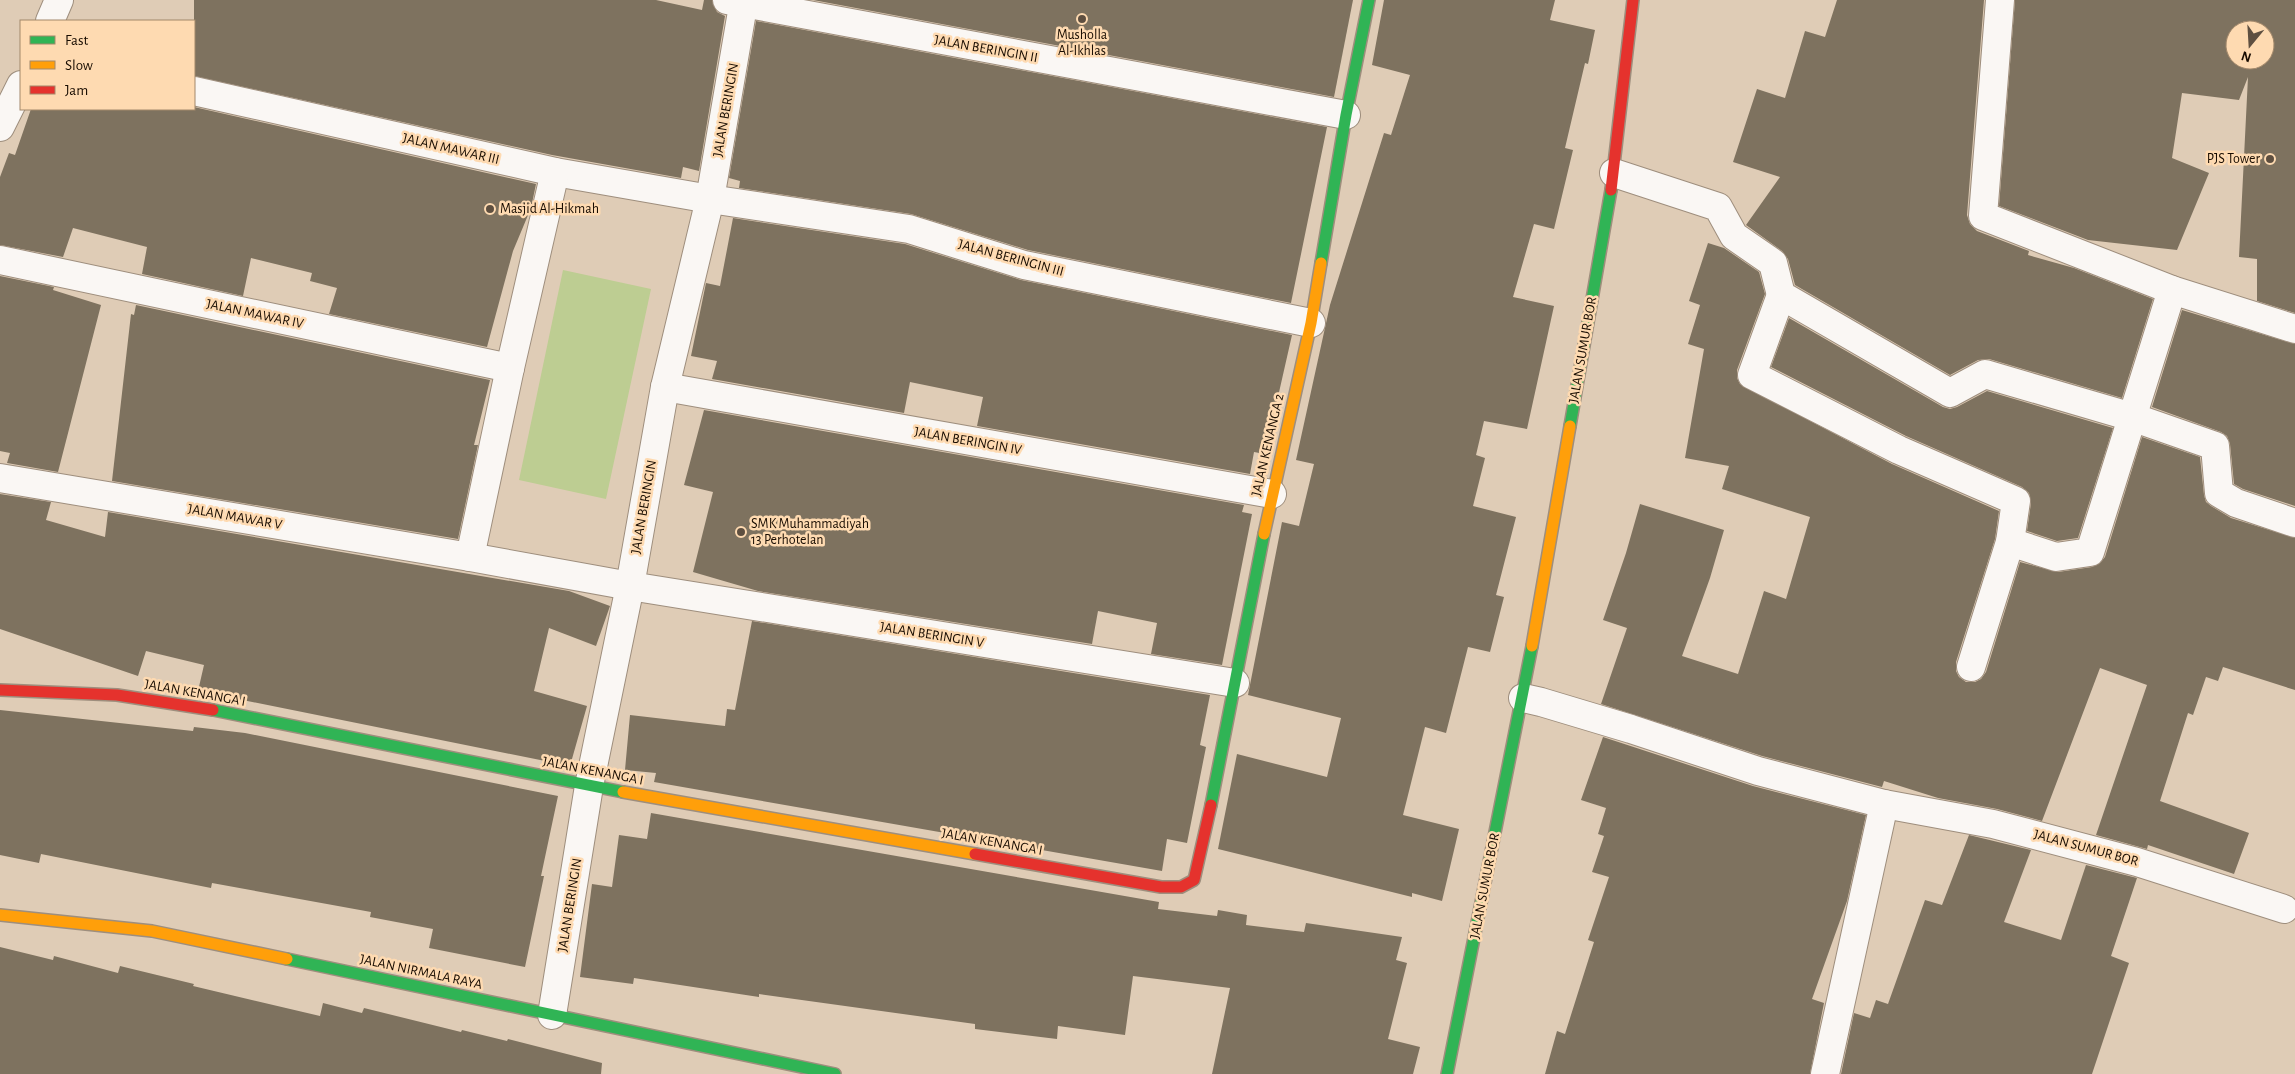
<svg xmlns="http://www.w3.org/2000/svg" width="2295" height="1074" font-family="'Alegreya Sans',sans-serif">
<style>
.green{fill:#bdcd92}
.building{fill:#7e725f;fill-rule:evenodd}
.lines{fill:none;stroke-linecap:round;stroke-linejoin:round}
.street-casing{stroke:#9e8e7d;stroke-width:30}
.fast-casing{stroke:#9e8e7d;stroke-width:14}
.slow-casing{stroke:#9e8e7d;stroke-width:14}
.jam-casing{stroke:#9e8e7d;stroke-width:14}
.street{stroke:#faf7f4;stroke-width:28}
.fast{stroke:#30b455;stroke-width:11}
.slow{stroke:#ff9f0a;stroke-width:11}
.jam{stroke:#e5322d;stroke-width:11}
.poi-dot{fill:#5e4f40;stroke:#fedab1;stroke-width:2}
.labels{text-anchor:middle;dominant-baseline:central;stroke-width:5;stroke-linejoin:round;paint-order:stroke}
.poi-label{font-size:14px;fill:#180c01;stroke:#fedab1;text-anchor:start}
.street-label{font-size:14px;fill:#180c01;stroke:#fedab1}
</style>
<rect width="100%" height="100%" fill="#dfccb6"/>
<path class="green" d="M563,270L651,289L606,499L519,480Z"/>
<g class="building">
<path d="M194,0H656L702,10L704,0H712L717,12L725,16L699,171L683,167L681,178L552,155L194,76Z"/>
<path d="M813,0H1353L1334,97Z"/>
<path d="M1384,0H1555L1550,20L1595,30L1588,64L1585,63L1565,148L1573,150L1554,229L1534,224L1513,297L1554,306L1527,429L1484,421L1476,455L1485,458L1473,506L1516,517L1496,595L1504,597L1490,652L1468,647L1446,733L1425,727L1403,815L1459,829L1442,901L1412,893V897L1218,849L1237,754L1327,777L1341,718L1248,695L1282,522L1299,526L1314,464L1296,460L1330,305L1384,133L1391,135L1410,75L1372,65Z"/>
<path d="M1837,0H1984L1967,215L1970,224L1977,231L2029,251L2028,255L2074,268L2153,299L2122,398L1989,359L1978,360L1950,375L1795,285L1788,259L1782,251L1746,225L1780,177L1733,162L1757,89L1785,98L1805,31L1825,37Z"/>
<path d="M2015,0H2295V313L2257,301V259L2239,257L2248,77L2239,100L2182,93L2172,158L2209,173L2177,250L2088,240L1999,206ZM2235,30H2265V60H2235Z"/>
<path d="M756,21L1327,127L1291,303L1028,250L911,214L739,188L740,181L729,178Z"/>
<path d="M194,107L536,184L531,208L513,251L487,347L329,314L337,288L310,281L312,273L251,258L243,296L142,274L147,247L73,228L63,257L0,245V177L9,153L15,155L31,109H194Z"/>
<path d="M733,218L905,244L1021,280L1292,335L1265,454L1254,452L1250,474L977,426L983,397L910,382L904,413L712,379L717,361L691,356L706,283L720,286Z"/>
<path d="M1708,243L1724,248L1759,272L1765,294L1737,370V378L1740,384L1892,464L1999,511L1995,539L1956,662V671L1959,677L1966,682H1975L1981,679L1986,672L2020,562L2058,572L2092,567L2100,563L2105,557L2142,437L2200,457L2204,495L2206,502L2211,506L2231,518L2295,538V690L2223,667L2218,681L2206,677L2193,715L2188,713L2160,801L2249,833L2234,874L2148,845L2147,849L2096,835L2147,685L2100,668L2042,821L1997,809L1938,798L1884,781L1882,787L1762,756L1601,704L1627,628L1603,620L1626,553L1640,504L1724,530L1710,578L1682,656L1738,674L1764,591L1786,599L1810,517L1722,489L1729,466L1685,458L1704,349L1688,344L1700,305L1689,301Z"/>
<path d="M0,276L54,287L53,290L101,305L58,472L7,463L10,453L0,451Z"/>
<path d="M136,305L490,380L474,445H478L458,539L112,481L131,314L134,315Z"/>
<path d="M2182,310L2295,344V506L2243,489L2234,484L2230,444L2227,436L2221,432L2152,407Z"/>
<path d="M1789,318L1943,407L1950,409L1957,407L1987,391L2113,428L2078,538L2057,541L2027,531L2031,503L2029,493L2022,487L1906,436L1771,367Z"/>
<path d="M704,410L1244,505L1242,512L1252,514L1222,665L1151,654L1157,623L1098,611L1092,644L758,591L693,572L713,492L684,485Z"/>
<path d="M0,494L51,502L46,520L105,537L108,512L569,591L610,606L596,646L549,628L534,691L587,706L570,766L198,691L204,665L146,651L138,676L0,629Z"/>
<path d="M752,621L1210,695L1200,745L1206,747L1187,843L1167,839L1162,871L654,782L656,773L625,770L630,715L725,726L727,709L735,710Z"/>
<path d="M0,710L193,731L194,727L245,733L558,796L541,876H544L525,967L429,948L433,929L370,917L371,912L212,883L211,888L41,854L39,863L0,855Z"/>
<path d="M1603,737L1753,786L1866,815L1847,901L1812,999L1824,1003L1810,1074H1545L1557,1031L1565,1034L1594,942L1588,940L1609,877L1592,872L1604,836L1598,834L1606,808L1581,800Z"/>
<path d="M651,813L1159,902L1158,909L1217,916L1218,910L1247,915L1246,925L1304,932L1306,923L1402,937L1396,960L1407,963L1388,1039L1420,1047L1413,1074H1212L1230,988L1133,976L1125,1035L1058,1026L1057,1039L975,1029V1024L759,994V997L634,978L633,984L580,977L592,884L612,887L619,835L647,839Z"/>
<path d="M1969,835L2031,850L2004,922L2061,940L2086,865L2137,878L2111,956L2129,963L2092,1074H1841L1854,1013L1870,1018L1876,1000L1888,1004L1925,900L1942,905Z"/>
<path d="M0,947L53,960L54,956L118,973L120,966L194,984L193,986L320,1016L323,1003L362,1013L364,1008L461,1032L462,1030L507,1041L508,1039L602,1063L601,1074H0Z"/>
</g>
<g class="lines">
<g class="street-casing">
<g id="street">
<path d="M727,0L1346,115"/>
<path d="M2000,0L1983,216L2172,290L2295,329"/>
<path d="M50,21L59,0"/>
<path d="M194,91L555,172L710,199L909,229L1024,265L1311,323"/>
<path d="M0,127L21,85"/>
<path d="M1614,173L1718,207L1734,236L1773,263L1781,295L1950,393L1985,374L2132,417L2215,446L2219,493L2236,503L2295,523"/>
<path d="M0,260L510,368"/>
<path d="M1781,295L1752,375L1899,450L2016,501L2010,542L1971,667"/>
<path d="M665,387L1272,494"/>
<path d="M0,478L470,557L630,586L1235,683"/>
<path d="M2010,542L2056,557L2090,552L2172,290"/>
<path d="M470,557L510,368L555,172"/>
<path d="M1523,698L1541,702L1631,729L1758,771L1884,804L1993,824L2137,862L2284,909"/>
<path d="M552,1015L589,786L630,586L665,387L710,199L744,0"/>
<path d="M1825,1074L1884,804"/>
</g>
</g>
<g class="fast-casing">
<g id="fast">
<path d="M1321,263L1346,115L1369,0"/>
<path d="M1570,426L1611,190"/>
<path d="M213,710L623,792"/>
<path d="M1211,805L1264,534"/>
<path d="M287,959L835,1074"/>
<path d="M1447,1074L1532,646"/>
</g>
</g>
<g class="slow-casing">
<g id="slow">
<path d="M1264,534L1311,323L1321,263"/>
<path d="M1532,646L1570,426"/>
<path d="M623,792L975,854"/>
<path d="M0,915L152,931L287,959"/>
</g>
</g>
<g class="jam-casing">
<g id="jam">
<path d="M1611,190L1633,0"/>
<path d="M0,690L117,695L213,710"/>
<path d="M975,854L1161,887H1181L1194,880L1211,805"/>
</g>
</g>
<use href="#street" class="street"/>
<use href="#fast" class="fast"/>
<use href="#slow" class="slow"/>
<use href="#jam" class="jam"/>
</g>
<g class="poi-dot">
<circle cx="1082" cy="19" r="5"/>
<circle cx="2270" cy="159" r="5"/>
<circle cx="490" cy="209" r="5"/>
<circle cx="741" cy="532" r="5"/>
</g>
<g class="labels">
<g class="poi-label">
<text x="1082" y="35" text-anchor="middle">Musholla<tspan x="1082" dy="16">Al-Ikhlas</tspan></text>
<text x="2260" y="159" text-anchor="end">PJS Tower</text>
<text x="500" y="209">Masjid Al-Hikmah</text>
<text x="751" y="524">SMK Muhammadiyah<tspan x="751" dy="16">13 Perhotelan</tspan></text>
</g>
<g class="street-label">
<text transform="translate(986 49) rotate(10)">JALAN BERINGIN II</text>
<text transform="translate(726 110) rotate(-80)">JALAN BERINGIN</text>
<text transform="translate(451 149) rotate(13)">JALAN MAWAR III</text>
<text transform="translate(1011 258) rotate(15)">JALAN BERINGIN III</text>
<text transform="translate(255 314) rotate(12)">JALAN MAWAR IV</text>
<text transform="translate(1583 350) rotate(-80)">JALAN SUMUR BOR</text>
<text transform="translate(968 441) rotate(10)">JALAN BERINGIN IV</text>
<text transform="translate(1268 445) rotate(-77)">JALAN KENANGA 2</text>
<text transform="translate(644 507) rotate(-80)">JALAN BERINGIN</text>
<text transform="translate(235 517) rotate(10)">JALAN MAWAR V</text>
<text transform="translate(932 635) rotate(9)">JALAN BERINGIN V</text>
<text transform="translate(195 693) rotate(10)">JALAN KENANGA I</text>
<text transform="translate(593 771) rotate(11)">JALAN KENANGA I</text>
<text transform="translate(992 842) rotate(10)">JALAN KENANGA I</text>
<text transform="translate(2086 848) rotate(15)">JALAN SUMUR BOR</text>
<text transform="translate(1485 886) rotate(-79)">JALAN SUMUR BOR</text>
<text transform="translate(570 905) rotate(-81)">JALAN BERINGIN</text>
<text transform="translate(421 972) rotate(12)">JALAN NIRMALA RAYA</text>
</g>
</g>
<rect x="20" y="20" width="175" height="90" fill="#fedab1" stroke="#a2886b"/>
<rect x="30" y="36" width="25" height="8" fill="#30b455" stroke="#a2886b"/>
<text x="65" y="45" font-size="15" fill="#180c01">Fast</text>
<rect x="30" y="61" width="25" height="8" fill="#ff9f0a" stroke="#a2886b"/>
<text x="65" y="70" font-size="15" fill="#180c01">Slow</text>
<rect x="30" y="86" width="25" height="8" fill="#e5322d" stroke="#a2886b"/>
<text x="65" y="95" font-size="15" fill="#180c01">Jam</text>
<g transform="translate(2250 45) rotate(198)"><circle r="24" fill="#fedab1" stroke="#a2886b"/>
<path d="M0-4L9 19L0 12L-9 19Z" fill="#5e4f40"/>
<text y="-8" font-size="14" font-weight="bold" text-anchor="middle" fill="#180c01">N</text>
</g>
</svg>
